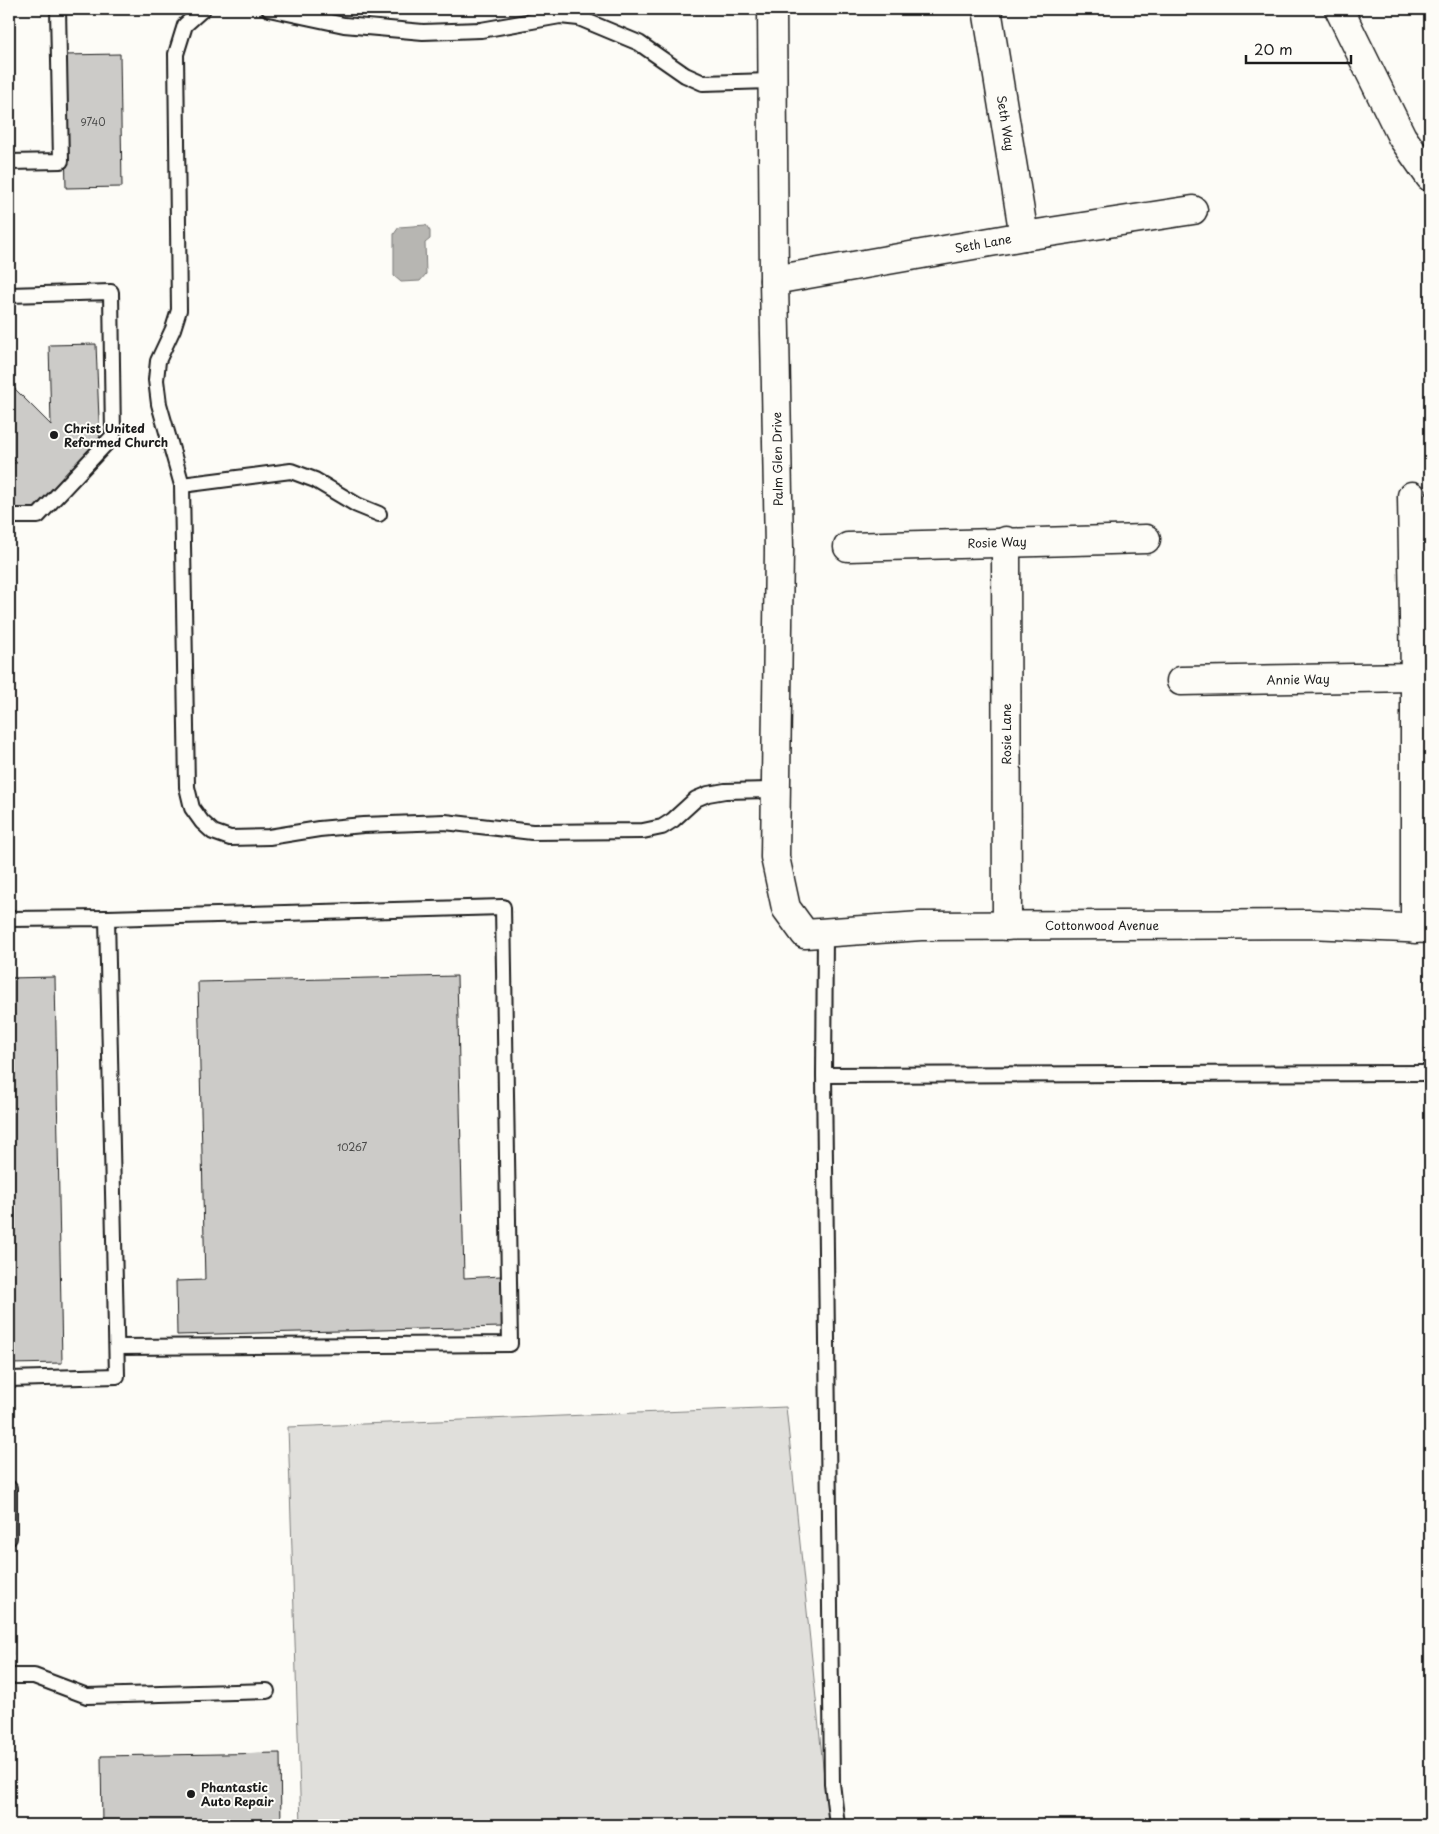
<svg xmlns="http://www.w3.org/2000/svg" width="1439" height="1834" font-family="'Playpen Sans',sans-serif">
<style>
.green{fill:#e0dfdb;stroke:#7e7e7c}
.water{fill:#b7b6b2;stroke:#797876}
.building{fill:#cccbc8;stroke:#1c1c1c}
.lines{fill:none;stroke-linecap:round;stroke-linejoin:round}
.lane-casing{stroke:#1c1c1c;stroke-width:18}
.street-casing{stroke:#1c1c1c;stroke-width:31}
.lane{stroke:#fdfcf7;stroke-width:14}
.street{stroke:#fdfcf7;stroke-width:28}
.poi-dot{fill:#1c1c1c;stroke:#fdfcf7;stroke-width:2}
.labels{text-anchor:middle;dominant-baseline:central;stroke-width:4;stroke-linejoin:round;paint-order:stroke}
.number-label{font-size:10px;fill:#484847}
.street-label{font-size:12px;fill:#1c1c1c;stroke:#fdfcf7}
.poi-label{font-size:12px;font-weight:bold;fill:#1c1c1c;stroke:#fdfcf7;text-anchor:start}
</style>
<rect width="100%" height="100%" fill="#fdfcf7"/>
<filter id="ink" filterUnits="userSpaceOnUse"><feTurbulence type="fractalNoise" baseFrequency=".02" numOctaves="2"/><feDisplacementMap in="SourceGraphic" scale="10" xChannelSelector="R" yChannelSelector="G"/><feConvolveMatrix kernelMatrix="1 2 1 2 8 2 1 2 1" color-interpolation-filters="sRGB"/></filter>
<g filter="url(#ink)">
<path class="green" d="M786,1407L829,1825H301L288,1427Z"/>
<path class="water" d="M426,225L430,231V239L425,243L426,274L420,281L401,282L394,276V234L399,227Z"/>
<g class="building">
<path d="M120,54L122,187L66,188L63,55Z"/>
<path d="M96,344L100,445L39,508H9V463H17L9,455V383L51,425L49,345Z"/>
<path d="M457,976L464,1278L501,1276L502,1327L177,1335L176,1281L205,1280L198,982Z"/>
<path d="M55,977L62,1363L9,1364V978Z"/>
<path d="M9,1580L12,1655H9Z"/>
<path d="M280,1753L281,1825H102L101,1756Z"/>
</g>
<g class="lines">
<g class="lane-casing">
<g id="lane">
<path d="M203,9L185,25L176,54L179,310L173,329L158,361L156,380L159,404L182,485L187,787L192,808L202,822L213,832L230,838L269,837L319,829L363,825L445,822L532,832L643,831L662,827L673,820L696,799L708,794L725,791L776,790"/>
<path d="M269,9L344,25L423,32L481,30L560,16L579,18L639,43L685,75L703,83L774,81"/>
<path d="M9,162L61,161L58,9"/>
<path d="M9,295L111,292L113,436L38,516H9"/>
<path d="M182,485L291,471L315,480L357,505L379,514"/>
<path d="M107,918L503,907L510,1344L117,1347"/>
<path d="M9,919L107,918L117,1376L9,1379"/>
<path d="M825,933L824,1075L1430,1073"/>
<path d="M824,1075L832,1783L837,1825"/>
<path d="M9,1488V1538"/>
<path d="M9,1676H34L87,1696L267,1691"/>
</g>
</g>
<g class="street-casing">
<g id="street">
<path d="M772,9L774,280L779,549L775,857L786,908L805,934L921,926L1309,924L1430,929"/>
<path d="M987,9L1024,236"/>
<path d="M1339,9L1402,137L1430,177"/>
<path d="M774,280L1024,236L1193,210"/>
<path d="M1412,496L1415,677V929"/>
<path d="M1006,541L1007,926"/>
<path d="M848,547L1146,539"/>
<path d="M1181,681L1415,677"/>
</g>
</g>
<use href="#lane" class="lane"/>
<use href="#street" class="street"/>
</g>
</g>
<g class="poi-dot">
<circle cx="54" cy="435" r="5"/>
<circle cx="191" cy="1794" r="5"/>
</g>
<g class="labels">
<g class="number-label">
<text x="93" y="121">9740</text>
<text x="352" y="1146">10267</text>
</g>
<g class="street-label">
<text transform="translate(1006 123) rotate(81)">Seth Way</text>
<text transform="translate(983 243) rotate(-10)">Seth Lane</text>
<text transform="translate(777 459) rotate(-91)">Palm Glen Drive</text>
<text transform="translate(997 542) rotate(-2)">Rosie Way</text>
<text transform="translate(1298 679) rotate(-1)">Annie Way</text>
<text transform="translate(1006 734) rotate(-90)">Rosie Lane</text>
<text x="1102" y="925">Cottonwood Avenue</text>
</g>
<g class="poi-label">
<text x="64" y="428">Christ United<tspan x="64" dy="14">Reformed Church</tspan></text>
<text x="201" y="1787">Phantastic<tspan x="201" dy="14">Auto Repair</tspan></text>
</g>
</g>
<rect width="1439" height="1834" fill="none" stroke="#fdfcf7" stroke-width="30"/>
<rect x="15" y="15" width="1409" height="1804" fill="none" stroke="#1c1c1c" stroke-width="2" filter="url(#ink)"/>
<path d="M1246 55v8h105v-8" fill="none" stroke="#1c1c1c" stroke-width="2.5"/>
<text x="1254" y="55" font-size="15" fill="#1c1c1c" stroke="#fdfcf7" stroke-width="4" paint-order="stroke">20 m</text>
</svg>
